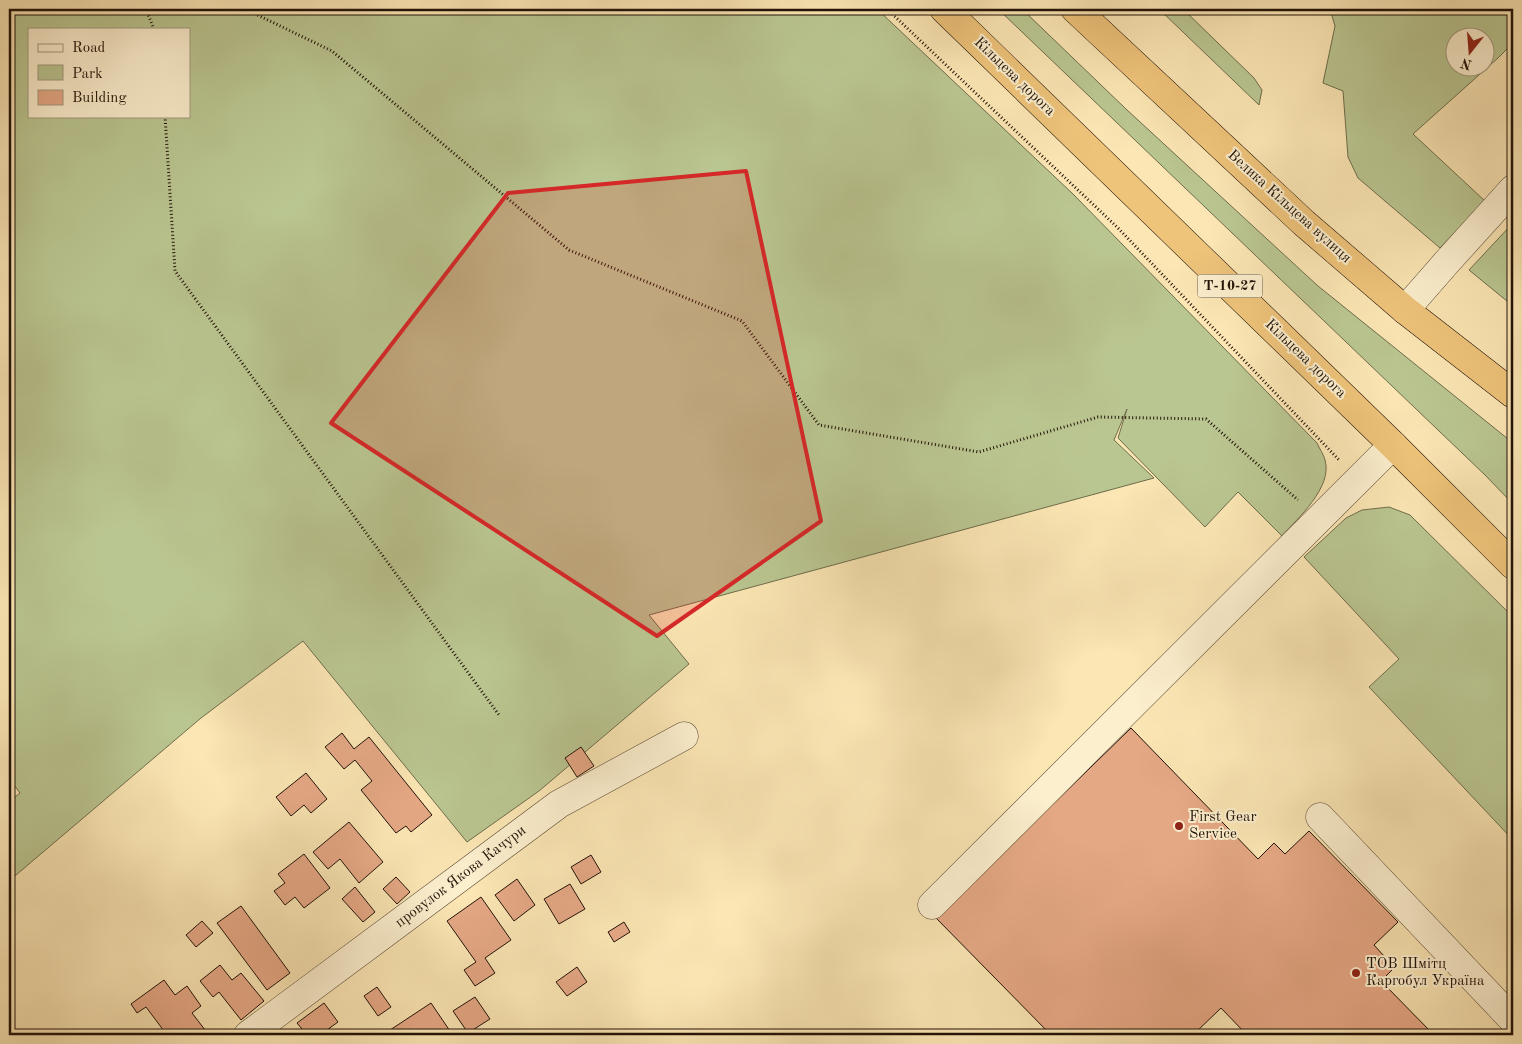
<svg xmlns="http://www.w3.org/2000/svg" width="1522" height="1044" font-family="'Old Standard TT',serif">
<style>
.green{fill:#bac691;stroke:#6e6c4c;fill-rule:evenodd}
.building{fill:#e5a885;stroke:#211208}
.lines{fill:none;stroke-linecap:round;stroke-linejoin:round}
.minor-casing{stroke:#584733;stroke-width:29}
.highway-casing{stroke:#211208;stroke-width:29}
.path{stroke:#211208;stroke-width:3;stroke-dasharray:1 2.5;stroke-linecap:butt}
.minor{stroke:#fcefce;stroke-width:28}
.highway{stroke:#eec37a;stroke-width:28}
.marked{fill:#d62828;fill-opacity:0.2;stroke:#d62828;stroke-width:4;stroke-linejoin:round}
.poi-dot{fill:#8f2418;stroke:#fcefce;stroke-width:2}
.labels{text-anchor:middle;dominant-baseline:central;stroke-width:4;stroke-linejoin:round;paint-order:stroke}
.shield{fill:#fcefce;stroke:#635443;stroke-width:1}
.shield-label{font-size:14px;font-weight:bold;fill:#211208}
.street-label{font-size:15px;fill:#211208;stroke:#fcefce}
.poi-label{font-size:15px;fill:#211208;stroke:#fcefce;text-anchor:start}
</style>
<rect width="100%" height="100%" fill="#fbe6b4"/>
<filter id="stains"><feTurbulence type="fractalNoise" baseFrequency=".004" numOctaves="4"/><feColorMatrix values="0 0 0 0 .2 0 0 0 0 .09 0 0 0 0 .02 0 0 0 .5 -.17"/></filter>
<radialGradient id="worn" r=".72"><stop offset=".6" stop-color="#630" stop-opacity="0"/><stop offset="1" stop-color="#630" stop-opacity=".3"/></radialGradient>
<g class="green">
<path d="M9,9H877L1073,194L1317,443C1319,448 1324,455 1325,460C1333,487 1298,518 1282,536L1238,492L1205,527L1118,438L1127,409L1114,440L1154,478L649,615L689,664L539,791L467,842L303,641L201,718L9,881V802L20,793L9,778ZM29,29H189V116H29Z"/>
<path d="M998,9H1022L1126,109L1318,286L1513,443V504L1485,475Z"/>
<path d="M1159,9H1183L1254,78L1262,90L1259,105Z"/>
<path d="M1330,9H1513V43L1498,58L1413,134L1485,201L1440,248L1358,178L1348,157L1343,91L1323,83L1335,26ZM1454,38H1484V68H1454Z"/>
<path d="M1512,224L1513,226V306L1469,270Z"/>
<path d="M1389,507L1410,515L1513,617V840L1369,687L1399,659L1304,557L1346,518L1362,510Z"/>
</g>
<g class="building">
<path d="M1131,728L1258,859L1274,843L1285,854L1309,831L1398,922L1374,945L1384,956L1382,958L1393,969L1381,981L1434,1035H1247L1221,1008L1193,1035H1051L936,918Z"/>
<path d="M342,733L354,749L369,737L432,815L411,832L406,826L396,833L361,790L372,781L355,760L344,769L325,747Z"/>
<path d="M581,747L594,766L577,777L565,758Z"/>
<path d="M306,773L327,799L311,813L304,805L291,816L276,797Z"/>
<path d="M349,822L383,862L359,883L340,859L328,869L313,852Z"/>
<path d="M304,854L330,888L304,908L295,897L285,905L274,891L285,883L278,874Z"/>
<path d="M591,855L601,872L581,884L571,867Z"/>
<path d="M396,877L410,892L397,904L383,889Z"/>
<path d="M517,879L535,905L514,921L495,895Z"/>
<path d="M570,884L585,909L559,924L544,899Z"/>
<path d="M355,887L375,912L363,922L342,899Z"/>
<path d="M481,897L511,940L485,958L495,973L475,986L464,970L476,962L447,921Z"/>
<path d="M241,906L290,973L267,990L217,923Z"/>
<path d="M202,921L213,933L196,947L186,935Z"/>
<path d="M624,922L630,932L614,942L608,932Z"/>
<path d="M220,965L232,980L241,973L264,1001L241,1020L219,992L213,997L200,981Z"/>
<path d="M577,967L587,982L567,996L556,982Z"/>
<path d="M164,980L175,995L187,986L201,1006L192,1013L209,1035H159L164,1031L146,1007L137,1013L131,1004Z"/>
<path d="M377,987L391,1007L378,1016L364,996Z"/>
<path d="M475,997L490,1019L468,1033L453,1011Z"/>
<path d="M324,1003L338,1022L320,1035H307L297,1023Z"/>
<path d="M431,1003L452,1034L385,1035L384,1034Z"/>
</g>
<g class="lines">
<g class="minor-casing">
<g id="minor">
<path d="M1405,310L1446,263L1513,189"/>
<path d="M1320,817L1513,1020"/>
<path d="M932,905L1393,445"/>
<path d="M248,1035L559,804L684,736"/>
</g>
</g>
<g class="highway-casing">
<g id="highway">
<path d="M944,9L1393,445L1513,565"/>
<path d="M1075,9L1304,223L1405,310L1513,394"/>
</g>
</g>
<g class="path">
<path d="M146,9L154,29"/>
<path d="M245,9L332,51L569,250L742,321L819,425L979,452L1098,417L1206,419L1298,500"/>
<path d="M887,9L1118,228L1340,461"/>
<path d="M165,116L175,271L499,715"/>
</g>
<use href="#minor" class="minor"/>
<use href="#highway" class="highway"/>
</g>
<path class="marked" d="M746,171L821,521L657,636L331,423L508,193Z"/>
<g class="poi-dot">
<circle cx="1179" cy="826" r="5"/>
<circle cx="1356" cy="973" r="5"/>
</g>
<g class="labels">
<rect class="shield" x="1197.5" y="274.5" width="65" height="23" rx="4"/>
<g class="shield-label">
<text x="1230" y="286">Т-10-27</text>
</g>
<g class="street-label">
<text transform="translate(1014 77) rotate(44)">Кільцева дорога</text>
<text transform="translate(1289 207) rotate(42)">Велика Кільцева вулиця</text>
<text transform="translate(1305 359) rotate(44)">Кільцева дорога</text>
<text transform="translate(461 877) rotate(-37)">провулок Якова Качури</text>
</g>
<g class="poi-label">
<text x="1189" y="817">First Gear<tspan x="1189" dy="17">Service</tspan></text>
<text x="1366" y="964">ТОВ Шмітц<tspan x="1366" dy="17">Каргобул Україна</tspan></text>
</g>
</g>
<rect width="1522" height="1044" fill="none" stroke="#fbe6b4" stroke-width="30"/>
<rect x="10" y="10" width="1502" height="1024" fill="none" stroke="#211208" stroke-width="2.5"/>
<rect x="15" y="15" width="1492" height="1014" fill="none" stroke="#211208"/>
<rect x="28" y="28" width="162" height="90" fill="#fcefce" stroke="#a4977f"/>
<rect x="38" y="44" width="25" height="8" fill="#fcefce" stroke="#a4977f"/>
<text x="72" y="52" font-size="15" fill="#211208">Road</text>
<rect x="38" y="65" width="25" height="15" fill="#bac691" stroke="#a4977f"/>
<text x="72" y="78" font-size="15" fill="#211208">Park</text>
<rect x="38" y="90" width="25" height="15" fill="#e5a885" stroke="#a4977f"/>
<text x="72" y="102" font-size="15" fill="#211208">Building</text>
<g transform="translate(1470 52) rotate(197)"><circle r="24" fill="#fcefce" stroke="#a4977f"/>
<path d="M0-4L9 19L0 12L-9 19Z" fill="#8f2418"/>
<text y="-8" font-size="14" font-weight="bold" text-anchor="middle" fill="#211208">N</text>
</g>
<rect width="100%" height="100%" filter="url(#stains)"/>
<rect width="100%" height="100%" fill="url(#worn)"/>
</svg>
